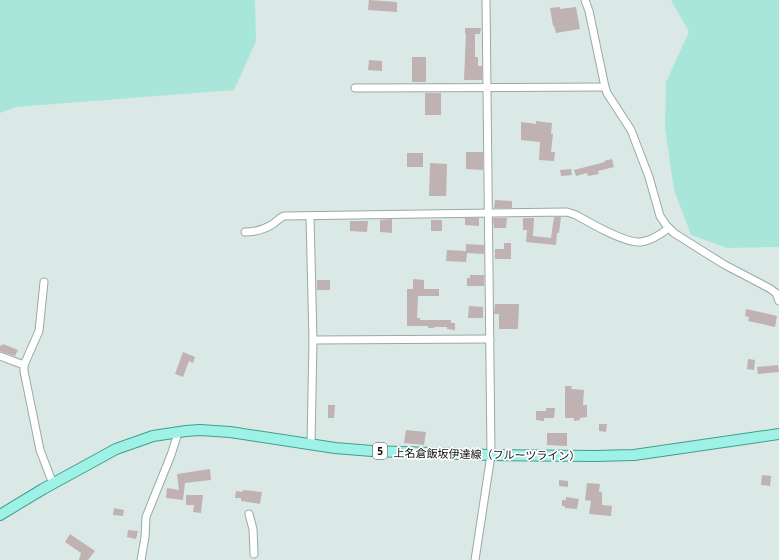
<svg xmlns="http://www.w3.org/2000/svg" width="779" height="560" font-family="'Open Sans','Noto Sans JP',sans-serif">
<style>
.green{fill:#a9e6da}
.building{fill:#c0b1b2}
.lines{fill:none;stroke-linecap:round;stroke-linejoin:round}
.street-casing{stroke:#9aa9a6;stroke-width:9}
.primary-casing{stroke:#419d8f;stroke-width:12}
.street{stroke:#fff;stroke-width:7}
.primary{stroke:#9ef2e5;stroke-width:10}
.labels{text-anchor:middle;dominant-baseline:central;stroke-width:3.5;stroke-linejoin:round;paint-order:stroke}
.shield{fill:#fff;stroke:#545756;stroke-width:1}
.shield-label{font-size:10px;font-weight:bold;fill:#0a0f0e}
.street-label{font-size:11px;fill:#0a0f0e;stroke:#fff}
</style>
<rect width="100%" height="100%" fill="#dae9e6"/>
<g class="green">
<path d="M0,0H255L256,41L234,90L16,107L0,113Z"/>
<path d="M671,0H779V247L727,248L691,235L674,190L665,128L666,82L689,32Z"/>
</g>
<g class="building">
<path d="M369,0L397,2V12L368,10Z"/>
<path d="M560,7V9L576,7L580,29L556,33L554,26H553L550,8Z"/>
<path d="M465,28H481L480,34H475V57H478V66H482V80H464L466,34H465Z"/>
<rect x="412" y="57" width="14" height="25"/>
<path d="M369,60L382,61V71L368,70Z"/>
<rect x="425" y="93" width="16" height="22"/>
<path d="M536,121L552,123L551,134H553L551,152H555L554,161L539,160L540,142L521,140V122L536,124Z"/>
<path d="M466,152H483V170L466,169Z"/>
<rect x="407" y="153" width="16" height="14"/>
<path d="M612,159L614,167L598,171L599,174L588,176L587,173L576,176L574,170L605,162L604,161Z"/>
<path d="M430,163L447,164L446,196H429Z"/>
<path d="M571,169L572,175L561,176L560,170Z"/>
<path d="M495,200L512,201V208H494Z"/>
<path d="M554,217H561L559,233H557L556,245L526,242L527,230H523V218H534L533,236L551,238Z"/>
<path d="M465,218H479V226L465,225Z"/>
<path d="M493,218H507L506,228H494Z"/>
<path d="M392,219V233L380,232V220Z"/>
<rect x="431" y="220" width="11" height="11"/>
<path d="M350,221H368L367,232L350,231Z"/>
<path d="M504,243H511V259H495V249H504Z"/>
<path d="M466,244L484,245V254L467,253L466,262L446,261L447,250L466,251Z"/>
<path d="M470,275H484V286H467V278H470Z"/>
<path d="M413,279L424,280V289H439V296H418L417,318H420V320H451V323H455V330L447,329V327H434V328H428V326H407V289H413Z"/>
<rect x="317" y="280" width="13" height="10"/>
<path d="M495,304H519L518,329H499V314H494Z"/>
<path d="M469,306L483,307V318H468Z"/>
<path d="M746,309L777,316L775,327L748,321L749,317L745,316Z"/>
<path d="M3,344L18,350L15,356L0,351V345L2,346Z"/>
<path d="M183,352L195,357L193,363L189,361L183,377L175,374Z"/>
<path d="M748,359L755,360L754,370L747,369Z"/>
<path d="M778,365L779,372L758,374L757,367Z"/>
<path d="M565,386H572L571,389L584,390L583,405H587V417L580,418V420L574,421V418H565Z"/>
<path d="M328,405H335L334,418H328Z"/>
<path d="M546,408H555L554,418H544V421L536,420V411H546Z"/>
<path d="M599,424H607L606,432L599,431Z"/>
<path d="M406,430L426,432L424,445L404,443Z"/>
<path d="M547,433H567V446L547,445Z"/>
<path d="M210,469L211,480L185,483L183,500L166,498L167,488L179,490L177,474Z"/>
<path d="M762,475L771,476L770,486L761,485Z"/>
<path d="M559,480L568,481V487L559,486Z"/>
<path d="M587,483L600,484L599,492H602V505L612,506L611,516L589,514L591,501L585,500Z"/>
<path d="M243,490L262,492L260,504L241,501V498H235L236,491L242,492Z"/>
<path d="M186,495H203L201,513L193,512L194,505H186Z"/>
<path d="M566,497L579,499L577,509L565,508V506H562V500H566Z"/>
<path d="M114,508L124,510L123,516L113,515Z"/>
<path d="M128,530L138,531L136,539L127,537Z"/>
<path d="M70,534L95,551L88,560H79L81,553L65,542Z"/>
</g>
<g class="lines">
<g class="street-casing">
<g id="street">
<path d="M585,0L589,11L605,87L607,93L631,130L649,177L660,216L666,225L674,233L704,252L725,265L769,288L776,293L779,301"/>
<path d="M355,88L605,87"/>
<path d="M310,216L313,340L311,444"/>
<path d="M245,232C255,232 265,229 273,224C277,221 279,218 284,216L567,212L576,215C590,223 626,244 641,242C651,241 661,234 669,228"/>
<path d="M313,340L490,339"/>
<path d="M0,356L24,365V371L40,450L53,484"/>
<path d="M24,365L39,331L44,282"/>
<path d="M249,514L253,529L254,554"/>
<path d="M141,560L145,537L146,517L171,455L178,433"/>
<path d="M475,560L491,455L486,0"/>
</g>
</g>
<g class="primary-casing">
<path id="primary" d="M0,515L43,489L116,449L153,436L186,431L200,430L230,432L335,448L372,451L491,455L595,456L634,455L779,434"/>
</g>
<use href="#street" class="street"/>
<use href="#primary" class="primary"/>
</g>
<g class="labels">
<rect class="shield" x="373" y="443" width="14" height="16" rx="3"/>
<g class="shield-label">
<text x="380" y="451">5</text>
</g>
<g class="street-label">
<text transform="translate(487 454) rotate(1)">上名倉飯坂伊達線（フルーツライン）</text>
</g>
</g>
</svg>
